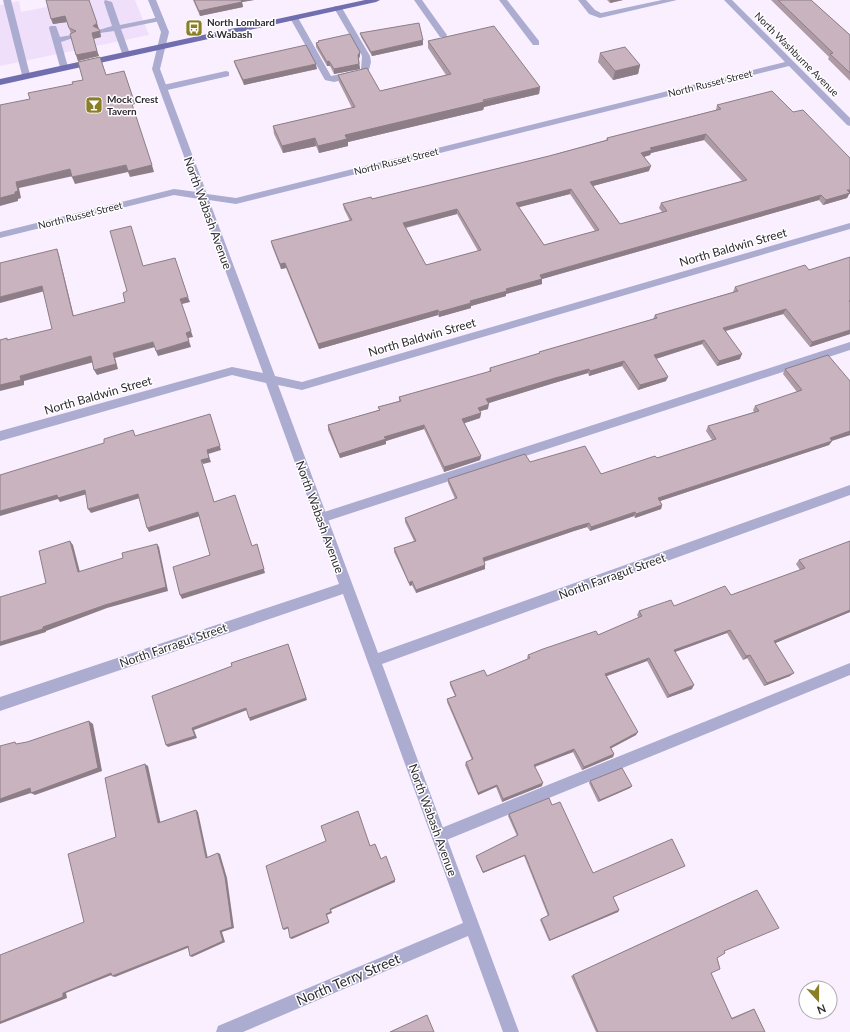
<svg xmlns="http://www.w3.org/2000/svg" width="850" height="1032" font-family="Lato,sans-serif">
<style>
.built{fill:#f0dffa}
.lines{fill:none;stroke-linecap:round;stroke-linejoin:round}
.lane{fill:#abacd0;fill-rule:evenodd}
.street{fill:#abacd0;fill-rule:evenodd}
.primary{fill:#716eaf;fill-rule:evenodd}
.wall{fill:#ad9aa4;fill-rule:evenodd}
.shaded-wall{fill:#8d7d86}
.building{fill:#c9b3bf;stroke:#8d7d86;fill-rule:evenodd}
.labels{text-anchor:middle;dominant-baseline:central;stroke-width:3;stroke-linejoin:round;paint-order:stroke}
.far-poi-label{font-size:10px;font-weight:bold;fill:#2f2a31;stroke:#fff;text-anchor:start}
.far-street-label{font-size:10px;fill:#2f2a31;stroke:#fff}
.street-label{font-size:12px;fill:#2f2a31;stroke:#fff}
.near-street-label{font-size:14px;fill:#2f2a31;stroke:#fff}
</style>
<rect width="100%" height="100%" fill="#f9efff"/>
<path class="built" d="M82,0H135L149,35L0,66V5L19,1L21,12Z"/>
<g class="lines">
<g class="lane">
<path d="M3,0H11L30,75L29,77H23L22,75Z"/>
<path d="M105,0L112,2L120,25L160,17L164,19L160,21L121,29L130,54L129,56H123L114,31L100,33L96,31L112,26L104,2Z"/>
<path d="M414,0H422L447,35L446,37H440Z"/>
<path d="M499,0H507L539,41V45H533Z"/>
<path d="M578,0H586L595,10L601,13L662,0H677L600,18L589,14Z"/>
<path d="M335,6L342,8L370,56L371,62L368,74L334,82L325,80L290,18L297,16L331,76L361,70L362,56L334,8Z"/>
<path d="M50,26H56L60,37L72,35L76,37L61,42L68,67L67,69L64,70L60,67L49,28Z"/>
<path d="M226,71L229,72V76L163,91L159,88L163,85Z"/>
<path d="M850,342V350L321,523L317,522L315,518L317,514L321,513Z"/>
<path d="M850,663V675L439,843L434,841L432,836L434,831Z"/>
</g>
<path class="street" d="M148,0H156L169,32L160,69L207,194L236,198L785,62L724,0H732L850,118V126L847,125L789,66L236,204L209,200L275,376L302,382L850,223V229L302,390L278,385L378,653L850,485V495L382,664L519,1032H503L468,936L243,1032H216L218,1026L463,923L343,594L0,711V697L339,584L266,383L232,375L0,441V431L232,367L263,373L199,199L174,195L0,238V232L174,189L197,192L152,69L161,32Z"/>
<path class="primary" d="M365,0H380L376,2L0,85V79Z"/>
</g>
<g class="wall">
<path d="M46,0L99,29L101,37L93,39L99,56L78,61L71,34L67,22L53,24Z"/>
<path d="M193,0H254L242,2L243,7L200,16Z"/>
<path d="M607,0H623L610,3Z"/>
<path d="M771,0H811L850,35V81L828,59L829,57Z"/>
<path d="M360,33L423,45L372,56L361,37Z"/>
<path d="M318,41L360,56L359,59L360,69L334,74L330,66H327L316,47V43L318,42Z"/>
<path d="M428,41L540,87L539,94L484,107L483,110L348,142V146L319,153L316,146L283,153L274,134L273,126L352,108L339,82L338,75L380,91L446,75L428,48Z"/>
<path d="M600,53L640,65L638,74L613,80L598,62Z"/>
<path d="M234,61L317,69L244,85L235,65Z"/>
<path d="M717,105L849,194L847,198L823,205L819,200L584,267L542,279V284L506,294V296L471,306V308L439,317L438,315L319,349L286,268L281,269L272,246L271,241L350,221L344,209L343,204L372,199L549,156L606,140L607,138L716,110ZM704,140L742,181L661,203L659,208L662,212L620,224L593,186L649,171L644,157L650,155L651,153ZM570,194L595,231L544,245L519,207ZM457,214L478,251L426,265L406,228Z"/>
<path d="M850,257V334L810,347L783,314L726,331L740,359L717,366L702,344L656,359L666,381L638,390L622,366L589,376L588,373L554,383L488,403V409L480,411L481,413L480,418L464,423L481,456L480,460L444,472L424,429L386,441V444L340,458L328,430V425L379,410L378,407L399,401V397L489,372L490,368L539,354V352L653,319L655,315L733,292L735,287L809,270Z"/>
<path d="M785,369L850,435L832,441L829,445L660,501L662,505L661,509L635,518L634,516L590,531L587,527L574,531L484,562L485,565V569L416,593L412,585L410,586L394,552V548L414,541L405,522V518L455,499L448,483V479L530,462L601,474L657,458L712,440L706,431L708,426L754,412L753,410L755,406L797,392L783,374Z"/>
<path d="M850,541V612L775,643L790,676L764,686L747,658L743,660L727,633L675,652L692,689L667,698L647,661L607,676L636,735L611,748L614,754L613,757L582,770L573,752L535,767L542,786L502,802L496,787L478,795L465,765L466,762L472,760L447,702V699L455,696L450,685V682L487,676L528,659L527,658L528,655L598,635L639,618L637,615L639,611L674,606L731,595L800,570L796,564L799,560Z"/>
<path d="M590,781L632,786L630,788L598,802L589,783Z"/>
<path d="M552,805L593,873L685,866L683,867L613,897L619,910L618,912L549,941L540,920L541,919L548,916L524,856L483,873L476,858V856L517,836L508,816L509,814Z"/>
<path d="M757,890L724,951L717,958L711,973L731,1018L751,1010L754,1009L765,1032H596L571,976Z"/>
</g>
<g class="shaded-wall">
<path d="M241,0H254L242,2L243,7L200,16L199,11Z"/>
<path d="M610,0H623L610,3Z"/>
<path d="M65,16L67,22L53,24L51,19Z"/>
<path d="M97,23L99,29L93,26Z"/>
<path d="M100,31L101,37L93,39L92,33Z"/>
<path d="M423,40V45L372,56L371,52Z"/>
<path d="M97,51L99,56L78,61L76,55Z"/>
<path d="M360,52V56L358,59V55Z"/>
<path d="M329,61L330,66H327V62Z"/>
<path d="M316,64L317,69L244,85L243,80Z"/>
<path d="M359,64L360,69L334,74V69Z"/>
<path d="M640,65L638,74L613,80L615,71Z"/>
<path d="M540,87L539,94L484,107L483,110L348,142V146L319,153L318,146L345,135Z"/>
<path d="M130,98H133L135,104L132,105Z"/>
<path d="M706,134L704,140L651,153L650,155L640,158L641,153L650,148Z"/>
<path d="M315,138L316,146L283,153L282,146Z"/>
<path d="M126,165H152L154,172L130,177L128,172L75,184L72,177Z"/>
<path d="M651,166L649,171L589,187L590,182Z"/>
<path d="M70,169L73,176L19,188L21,198L18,199V201L0,206V198L15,192L16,182Z"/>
<path d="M571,189L570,194L516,208V203Z"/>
<path d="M847,190H850V194H849L847,198L823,205L826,200Z"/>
<path d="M821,195L819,200L584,267L542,279V284L506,294V296L471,306V308L439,317V312L470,301L506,289L540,275L585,262Z"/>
<path d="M457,209V214L403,228V223Z"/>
<path d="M57,249L59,255L75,321L73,316Z"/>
<path d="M285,263L286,268L281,269L280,264Z"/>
<path d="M42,286L45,291L0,303V297Z"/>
<path d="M188,297L190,302L182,304L180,299Z"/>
<path d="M786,309L783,314L721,332L723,328Z"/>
<path d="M438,310V315L319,349L318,344Z"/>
<path d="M850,330V334L810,347L812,342Z"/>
<path d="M191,331L193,337L188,338L186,333Z"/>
<path d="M704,340L702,344L652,360L654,355Z"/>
<path d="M189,341L191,347L158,356L156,351Z"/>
<path d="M153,342L155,347L115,358L118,369L97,375L94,370L113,353Z"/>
<path d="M742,354L740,359L717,366L719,361Z"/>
<path d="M91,356L94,362L24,381V385L0,391V385L20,376Z"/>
<path d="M624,361L622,366L589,376L590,371Z"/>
<path d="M589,369L588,373L554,383L486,404V399L555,378Z"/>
<path d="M668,377L666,381L638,390L640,385Z"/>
<path d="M489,404L488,409L477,412L478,408Z"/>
<path d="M481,413L480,418L462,424V419Z"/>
<path d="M210,414L221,450L208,454L211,462L203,464L201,460Z"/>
<path d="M424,425V429L386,441V444L340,458L339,454L384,437Z"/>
<path d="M850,431V435L827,442L830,438Z"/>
<path d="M832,441L829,445L657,502L658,498Z"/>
<path d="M481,456L480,460L444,472V467Z"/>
<path d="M85,490L87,494L60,502L58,499L0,516V511L57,495Z"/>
<path d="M138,494L140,498L91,513L88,509Z"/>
<path d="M662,505L661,509L635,518L636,514Z"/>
<path d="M198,512L200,516L149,532L147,528Z"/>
<path d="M635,512L634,516L590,531L591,527Z"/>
<path d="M589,523L587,527L574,531L482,562L483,558L575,527Z"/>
<path d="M70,541L73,545L81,576L78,572Z"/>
<path d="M157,544L159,547L168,591L107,608L46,631V632L0,646V642L43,627Z"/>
<path d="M257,544L265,573L182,599L180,595Z"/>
<path d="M485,565V569L416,593V590Z"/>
<path d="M412,581V585L410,586L409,583Z"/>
<path d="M850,610V612L771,645L774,641Z"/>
<path d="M730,630L727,633L672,653L674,650Z"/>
<path d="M288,644L307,700L250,721L249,718Z"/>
<path d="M750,655L747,658L743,660L746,656Z"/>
<path d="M649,658L647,661L604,677L605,674Z"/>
<path d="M794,673L790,676L764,686L767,683Z"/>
<path d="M694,685L692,689L667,698L669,695Z"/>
<path d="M246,708L247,710L194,730L197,738L168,747L166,745L192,728Z"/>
<path d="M89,721L93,724L102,771L35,795L31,793L0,803V799Z"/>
<path d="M638,732L636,735L608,750L610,747Z"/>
<path d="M574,749L573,752L533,767L534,765Z"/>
<path d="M614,754L613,757L582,770L584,767Z"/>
<path d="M145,764L148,766L161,825L158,823Z"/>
<path d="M543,783L542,786L502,802L503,799Z"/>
<path d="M497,785L496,787L478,795V793Z"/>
<path d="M632,786L630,788L598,802L600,800Z"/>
<path d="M196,810L198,812L208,859L206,858Z"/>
<path d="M218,853L220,854L227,878L234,928L222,932L225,942L192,957L190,956L220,931Z"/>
<path d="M525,855L524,856L483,873V872Z"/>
<path d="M685,866L683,867L611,898L613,897Z"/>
<path d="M395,880V882L331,910L332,913L327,915L329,923L292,939L290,938L326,914L330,909Z"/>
<path d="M619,910L618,912L549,941L550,940Z"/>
<path d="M288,927L289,928L284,930L283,929Z"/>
<path d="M188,946L190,947L115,977L112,976Z"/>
<path d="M111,973L114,974L66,993L67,998L0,1024V1022L63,993Z"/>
</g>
<g class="building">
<path d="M46,0H89L97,23L93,26L99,29L100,31L92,33L97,51L76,55L70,34L76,31L69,28L65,16L51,19Z"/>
<path d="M194,0H241L242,2L199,11Z"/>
<path d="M778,0H811L850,35V73L830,54L833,53Z"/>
<path d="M419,23L423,40L371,52L360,33Z"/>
<path d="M494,26L540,87L483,100L484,102L345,135L347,139L318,146L315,138L282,146L273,126L355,107L338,75L367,68L380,91L451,74L428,41Z"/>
<path d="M350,34L360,52L358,55L359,64L334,69L329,61L327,62L316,43L319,42L318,41Z"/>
<path d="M306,45L316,64L243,80L234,61Z"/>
<path d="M625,47L640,65L615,71L600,53Z"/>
<path d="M100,57L106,75L124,71L133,98H130L152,165L128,171L126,165L72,177L70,169L16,182L18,191L15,192V194L0,198V105L30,99L28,93L73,84L72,82L83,80L78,62Z"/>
<path d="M772,91L793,112L803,110L850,158V190H847L850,193L826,200L821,195L585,262L540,275L542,279L506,289L507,291L470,301L471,303L439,312L438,310L318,344L285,263L280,264L271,241L352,220L343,204L371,197L372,199L549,156L608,140L607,138L721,109L717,105ZM706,134L747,180L661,203L667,211L620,224L590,182L651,166L641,153L652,150L650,148ZM571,189L599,230L544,245L516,203ZM457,209L481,250L426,265L403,223Z"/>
<path d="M131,226L143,266L175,258L188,297L180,299L191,331L186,333L189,341L156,351L153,342L113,353L116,364L94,370L91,356L20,376L21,380L0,385V340L7,338V340L52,329L42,286L0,297V263L57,249L73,316L125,302L123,293L127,291L110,231Z"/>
<path d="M850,257V300L849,301L850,302V330L812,342L786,309L723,328L742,354L719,361L704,340L654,355L668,377L640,385L624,361L590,371L589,369L555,378L486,399L489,404L478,408L481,413L462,419L481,456L444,467L424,425L384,437L386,439L339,454L328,425L380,410L378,407L401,401L399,397L491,371L490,368L540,353L539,352L657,318L655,315L738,291L735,287L805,265L809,270Z"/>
<path d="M828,355L850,381V431L830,438L832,441L658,498L662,505L636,514L635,512L591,527L589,523L575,527L483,558L485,565L416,590L412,581L409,583L394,548L416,541L405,518L457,498L448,479L525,454L530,462L585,446L601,474L655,456L657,458L716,439L708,426L759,411L755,406L802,390L785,369Z"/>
<path d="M210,414L220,446L207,450L209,458L201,460L214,502L235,495L252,546L257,544L264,569L180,595L173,567L210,555L198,512L147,528L138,494L88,509L85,490L58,498L57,495L0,511V475L104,443V439L133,430L135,436Z"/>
<path d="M70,541L78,572L123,558L122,553L157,544L166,587L105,605L43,627V629L0,642V597L46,583L39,551Z"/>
<path d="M850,541V610L774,641L794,673L767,683L750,655L746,656L730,630L674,650L694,685L669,695L649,658L605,674L638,732L610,747L614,754L584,767L574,749L534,765L543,783L503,799L497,785L478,793L466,762L473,759L447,699L456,696L450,682L484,670L487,676L530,658L528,655L543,649L596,631L598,635L642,616L639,611L671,600L674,606L725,586L731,595L805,568L799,560Z"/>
<path d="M288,644L306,698L249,718L246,708L192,728L195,736L166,745L152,696L232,666L231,663Z"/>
<path d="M89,721L98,768L31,793L30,788L0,799V746L15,742L16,744L27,742Z"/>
<path d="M145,764L158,823L196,810L206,858L218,853L225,877L232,927L220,931L223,941L190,956L188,946L112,976L111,973L63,993V997L0,1022V955L84,922L68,854L116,837L105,778Z"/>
<path d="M622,768L632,786L600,800L590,781Z"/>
<path d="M549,798L552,805L560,802L593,873L672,839L685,866L613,897L619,910L550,940L541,919L549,915L525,855L483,872L476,856L518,835L509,814Z"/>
<path d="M358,811L370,846L375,844L381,859L386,856L395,880L330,909L331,912L326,914L329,922L290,938L288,927L283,929L266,866L326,841L321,826Z"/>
<path d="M757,890L779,928L724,951L725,953L717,958L720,969L711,973L732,1019L754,1009L765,1032H598L573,975Z"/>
<path d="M427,1015L434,1032H390Z"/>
</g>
<defs>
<g id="bus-square" transform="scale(0.9)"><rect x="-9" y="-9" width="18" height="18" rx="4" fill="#8a7f26" stroke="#fff"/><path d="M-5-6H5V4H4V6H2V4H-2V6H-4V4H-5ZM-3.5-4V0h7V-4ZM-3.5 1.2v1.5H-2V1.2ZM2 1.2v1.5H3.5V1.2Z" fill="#fff"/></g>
<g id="bar-square" transform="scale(0.9)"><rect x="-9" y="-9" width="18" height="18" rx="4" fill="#8a7f26" stroke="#fff"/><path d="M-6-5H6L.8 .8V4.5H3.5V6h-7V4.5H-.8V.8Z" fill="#fff"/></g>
</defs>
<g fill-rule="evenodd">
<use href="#bus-square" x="194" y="28"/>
<use href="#bar-square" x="94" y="105"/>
</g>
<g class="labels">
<g class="far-poi-label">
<text x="207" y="22">North Lombard<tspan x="207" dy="12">&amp; Wabash</tspan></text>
<text x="107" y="99">Mock Crest<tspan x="107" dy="12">Tavern</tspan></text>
</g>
<g class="far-street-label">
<text transform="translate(797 54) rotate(45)">North Washburne Avenue</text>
<text transform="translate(710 83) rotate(-14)">North Russet Street</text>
<text transform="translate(396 161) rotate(-14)">North Russet Street</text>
<text transform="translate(80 215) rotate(-14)">North Russet Street</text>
</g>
<g class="street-label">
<text transform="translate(208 213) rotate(70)">North Wabash Avenue</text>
<text transform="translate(733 247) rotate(-16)">North Baldwin Street</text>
<text transform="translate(422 337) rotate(-16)">North Baldwin Street</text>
<text transform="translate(98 395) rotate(-16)">North Baldwin Street</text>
<text transform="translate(320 517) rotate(70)">North Wabash Avenue</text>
<text transform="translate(612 576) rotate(-20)">North Farragut Street</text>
<text transform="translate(173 645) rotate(-19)">North Farragut Street</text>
<text transform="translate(433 820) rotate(70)">North Wabash Avenue</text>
</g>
<g class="near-street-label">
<text transform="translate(348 979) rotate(-23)">North Terry Street</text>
</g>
</g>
<g transform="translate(818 1000) rotate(159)"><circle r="19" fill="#ffffff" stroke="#acaaad"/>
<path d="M0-3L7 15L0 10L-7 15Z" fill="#8a7f26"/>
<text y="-6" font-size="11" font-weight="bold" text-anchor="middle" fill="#2f2a31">N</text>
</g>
</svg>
